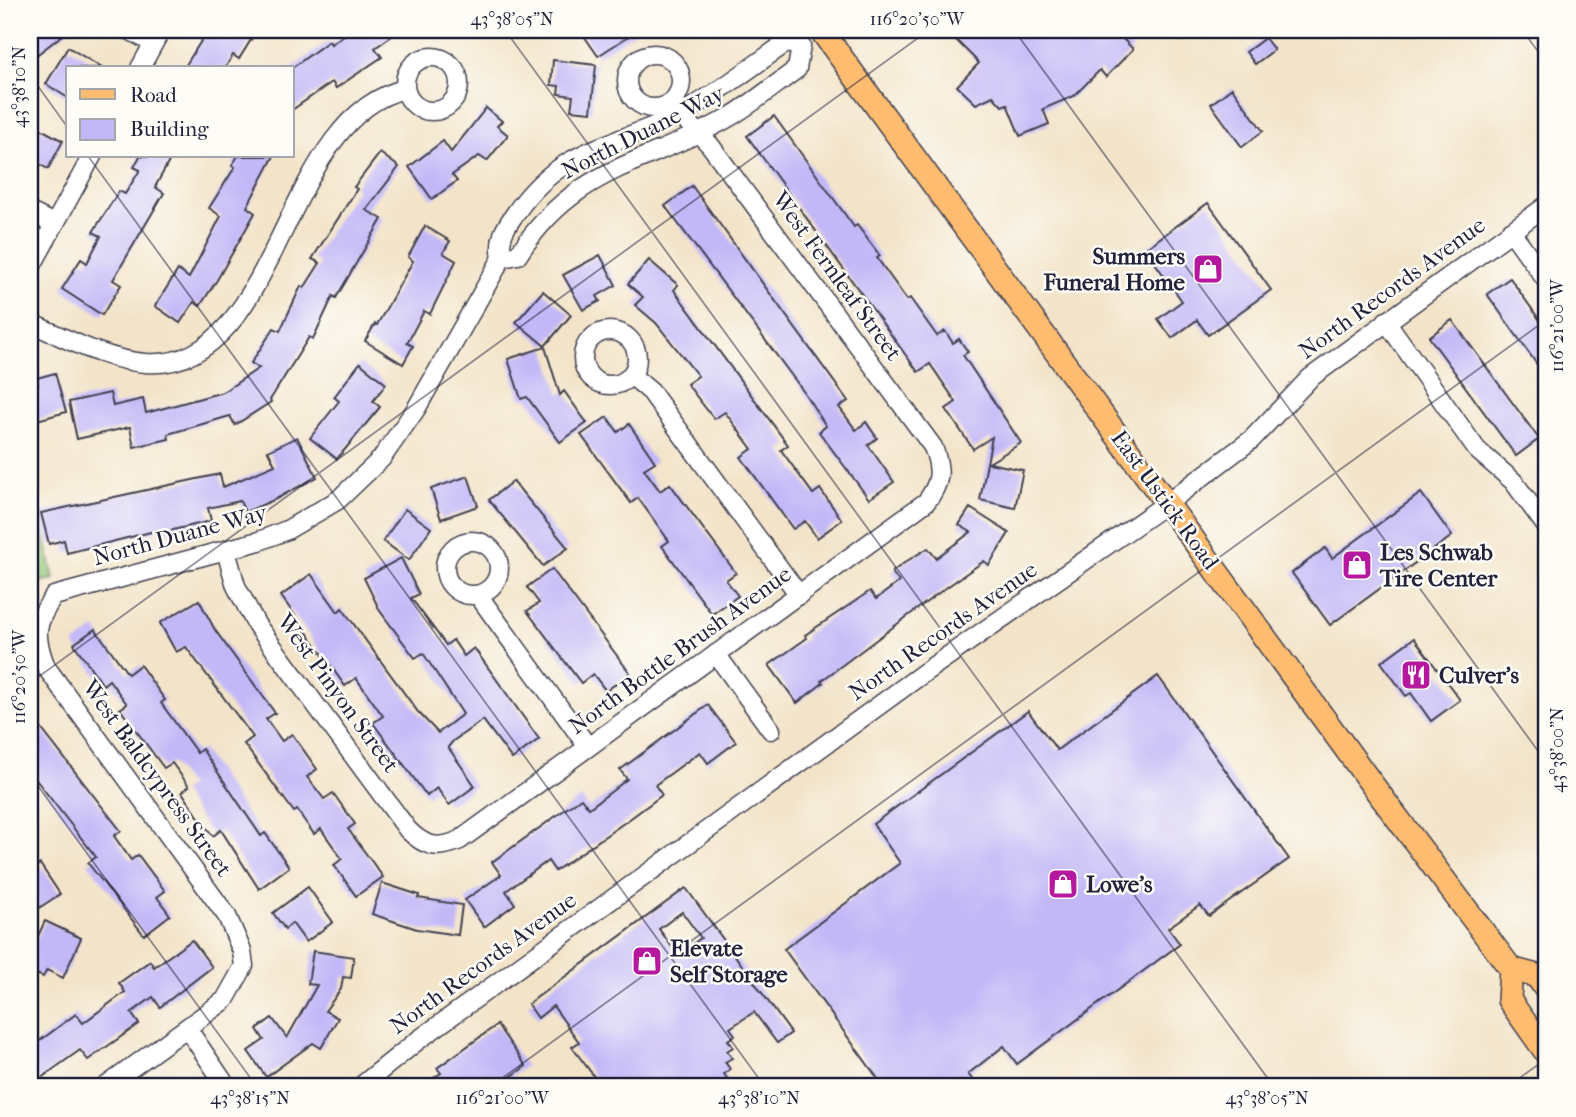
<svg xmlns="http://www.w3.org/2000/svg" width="1576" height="1117" font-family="'IM FELL French Canon',serif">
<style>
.green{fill:#94c676;stroke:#5b7458;stroke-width:2}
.building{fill:#c3b8f7;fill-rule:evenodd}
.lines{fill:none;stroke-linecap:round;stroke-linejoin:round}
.minor-casing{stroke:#413f50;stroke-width:21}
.major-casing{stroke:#413f50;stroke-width:26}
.minor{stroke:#fff;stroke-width:18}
.major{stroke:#febc70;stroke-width:23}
.ticks{fill:none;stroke:#22223b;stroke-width:2;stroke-opacity:0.45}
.labels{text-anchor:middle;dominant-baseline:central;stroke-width:5;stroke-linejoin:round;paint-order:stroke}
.street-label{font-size:23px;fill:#22223b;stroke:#fdfcf7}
.poi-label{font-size:23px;font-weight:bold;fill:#22223b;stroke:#fdfcf7;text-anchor:start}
.neatline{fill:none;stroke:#22223b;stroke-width:2.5}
.ticks-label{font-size:18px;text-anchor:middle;fill:#22223b}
</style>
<rect width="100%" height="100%" fill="#fdfcf7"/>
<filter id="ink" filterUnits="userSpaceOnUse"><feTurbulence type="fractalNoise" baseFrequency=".0143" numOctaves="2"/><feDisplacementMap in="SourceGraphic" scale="14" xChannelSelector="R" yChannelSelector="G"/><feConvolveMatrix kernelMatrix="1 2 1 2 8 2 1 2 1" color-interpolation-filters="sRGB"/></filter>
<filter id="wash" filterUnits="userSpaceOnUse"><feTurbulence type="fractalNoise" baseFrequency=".00686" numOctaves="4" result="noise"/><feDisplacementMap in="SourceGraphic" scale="28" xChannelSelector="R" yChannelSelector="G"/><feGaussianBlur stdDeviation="1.57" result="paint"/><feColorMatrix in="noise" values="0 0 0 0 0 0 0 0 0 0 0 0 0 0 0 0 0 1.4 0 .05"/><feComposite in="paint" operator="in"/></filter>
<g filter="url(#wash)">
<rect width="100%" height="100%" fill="#f3e4c9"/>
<path class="green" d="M30,476L54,579L30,584Z"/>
<g id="blocks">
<g class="building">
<path d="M30,30H69L30,60Z"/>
<path d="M208,30H257L239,59L233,55L225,68H184Z"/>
<path d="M351,30H400L375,48L382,57L336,88L332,82L292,110V68L329,41L331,44Z"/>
<path d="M580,30H638L598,56Z"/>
<path d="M946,30H1114L1133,49L1106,77L1100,70L1074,96L1043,109L1049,124L1020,136L1007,104L1002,106L993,96L976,104L957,86L979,63Z"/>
<path d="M1265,38L1274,50L1255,64L1246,52Z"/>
<path d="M68,47L102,68H68V98L46,84Z"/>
<path d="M553,60L596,65L591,112L571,110L573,96L558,94L559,86L551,85Z"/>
<path d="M1232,88L1263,131L1242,147L1211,104Z"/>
<path d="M486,108L502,121L497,126L508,135L487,161L479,156L452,175L457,181L432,199L409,167L443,141L451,152Z"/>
<path d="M774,116L854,227L857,225L880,256L877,258L907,300L910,298L937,336L945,331L953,343L959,339L968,352L963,355L1021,443L989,463L1023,470L1015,508L980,500L992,437L973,449L946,409L956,402L930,364L918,372L747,136Z"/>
<path d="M30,123L63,141L48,169L30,159Z"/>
<path d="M380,153L399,167L366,210L382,219L336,298L333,296L313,339L309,337L270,400L271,402L235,425L230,416L168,434L169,439L134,447L130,427L77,439L69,402L110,393L113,406L143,399L146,413L223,392L259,368L251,363L274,328L280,331L301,286L304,288L320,263L312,259L357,189L354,187Z"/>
<path d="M140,156H172L155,187L164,193L113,280L121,285L102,315L62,289L81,259L87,263L101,236L93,232L119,191L125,194L140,170L134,167Z"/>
<path d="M238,156H274L247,207L255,213L217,280L200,306L194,302L180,323L155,306L178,270L189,278L221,216L209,208L235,167L232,165Z"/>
<path d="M692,186L848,401L839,407L856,430L866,422L877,438L868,445L894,482L869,499L819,432L826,426L801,388L665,206Z"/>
<path d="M1208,203L1271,290L1208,335L1197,320L1172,338L1158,319L1182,301L1145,249Z"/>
<path d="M425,226L450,241L443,253L456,261L430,314L424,311L407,343L413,346L403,364L365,341L375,324L377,325L413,261L408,257Z"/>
<path d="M600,255L616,285L597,296L600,301L583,310L563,275Z"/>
<path d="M649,260L678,285L674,290L788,445L781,450L813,494L820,489L842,520L817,538L805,521L793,529L741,457L752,449L725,412L714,419L687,384L698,376L656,323L635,305L643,297L628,284Z"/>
<path d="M1510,278L1546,329V377L1487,294Z"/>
<path d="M543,291L571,315L545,346L516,322Z"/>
<path d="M1452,320L1539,439L1516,456L1429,337Z"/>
<path d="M545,347L560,395L564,391L587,423L560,442L527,397L521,399L508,359Z"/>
<path d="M360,363L386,384L373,401L380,407L337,459L310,438L339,401L334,397Z"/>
<path d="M55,373L66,412L30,422V387L38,385L37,378Z"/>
<path d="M607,417L618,432L629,424L655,462L644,469L660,491L670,484L736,573L726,580L738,596L712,614L662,546L669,541L638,498L631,503L581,435Z"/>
<path d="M297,437L317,477L276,499L245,512L240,501L208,508L211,521L160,533L159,530L67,553L64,540L49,544L41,513L220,474L223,487L275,465L268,451Z"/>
<path d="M468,476L478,506L441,519L431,489Z"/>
<path d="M513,481L568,548L543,566L489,500Z"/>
<path d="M1421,493L1452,536L1330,625L1292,573L1325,548L1332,558Z"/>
<path d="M970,508L1009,533L989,565L984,561L940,592L821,681L823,683L797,703L769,665L807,638L805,635L870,591L876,599L899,582L892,572L907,561L928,548L936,558L971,532L959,525Z"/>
<path d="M405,509L431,528L409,560L383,541Z"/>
<path d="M401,558L419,594L411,598L446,645L453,640L464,656L474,648L539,739L512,759L483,720L453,741L448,747L475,786L449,805L437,788L427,796L373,723L383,716L356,678L345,686L281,596L311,574L338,612L342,608L418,712L438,733L463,714L423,653L415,658L380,611L364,578Z"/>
<path d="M552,569L630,673L606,691L593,674L581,683L527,611L539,603L527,587Z"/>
<path d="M199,600L215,630L275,713L266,719L282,741L292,734L317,769L307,777L324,799L333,793L355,824L348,829L383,877L356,896L334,865L342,859L321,829L314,834L297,810L294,812L244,744L253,737L186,647L176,652L160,623Z"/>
<path d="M95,629L128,674L140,665L165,700L161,703L197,753L202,749L261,836L265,833L289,867L259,889L221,830L213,836L200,819L182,792L189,786L172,763L164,768L120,709L127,704L109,680L103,685L74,644Z"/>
<path d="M1414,638L1460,700L1431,721L1411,693L1406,696L1381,662Z"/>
<path d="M1158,676L1289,859L1209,916L1200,905L1168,928L1180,944L1017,1064L1004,1046L968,1074L978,1087H884L784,949L900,863L873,824L1028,711L1057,750Z"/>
<path d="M708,705L736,742L708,763L700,752L655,785L662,795L631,818L555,871L548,861L506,891L515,904L484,927L465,900L501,875L492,862L581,798L589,808L612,791L627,779L620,770Z"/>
<path d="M30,714L121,831L114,836L131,860L138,855L165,891L157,897L170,915L144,935L88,863L96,857L30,772Z"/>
<path d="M40,864L60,894L30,914V870Z"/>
<path d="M382,883L419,895L418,898L462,905L458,935L417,929L372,914Z"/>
<path d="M308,887L333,922L306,942L292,923L285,929L273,913Z"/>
<path d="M686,888L791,1033L777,1043L754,1012L730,1028L735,1035L728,1040L733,1047L727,1051L732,1058L725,1062L730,1069L724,1074L733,1087H602L572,1047L579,1042L553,1006L538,1018L528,1004ZM682,912L701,938L678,955L659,929Z"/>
<path d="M45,921L81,938L63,978L47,970L43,977L30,971V953Z"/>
<path d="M192,940L212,967L160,1007L153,997L131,1013L139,1024L88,1060L80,1050L30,1086V1048L76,1014L83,1023L125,992L119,983L150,961L154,967Z"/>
<path d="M313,951L354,957L351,978L343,977L341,989L325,1011L338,1018L321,1048L313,1043L266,1077L248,1051L264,1040L257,1029L272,1018L287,1038L317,985L308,984Z"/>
<path d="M497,1025L526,1066L496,1087H421L441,1073L437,1068Z"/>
</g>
</g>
</g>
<g filter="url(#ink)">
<use href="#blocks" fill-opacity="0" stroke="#413f50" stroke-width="2"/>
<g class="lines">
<g class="minor-casing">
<g id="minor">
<path d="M129,30L153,43"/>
<path d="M786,43L801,46L797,69C775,85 752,104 728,118C644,166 576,165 518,255L502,258C498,237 505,228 517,211C564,144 621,146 684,112C720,92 752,66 786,43Z"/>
<circle cx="654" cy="81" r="27"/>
<circle cx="432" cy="84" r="27"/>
<path d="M140,68L161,30"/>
<path d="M30,212L54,224"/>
<path d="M1511,231L1546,280"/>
<path d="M30,269L92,156"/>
<path d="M1386,321L1477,450L1513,481L1546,526"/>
<path d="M30,323C66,338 105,360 145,363C281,373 279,117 405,89"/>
<circle cx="610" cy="358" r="27"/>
<path d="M631,375L651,392L799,595"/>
<circle cx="472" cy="568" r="27"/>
<path d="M226,551L236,586L256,624L408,830C425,847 438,850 460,840L926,502C941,483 942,470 933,447L710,145L669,103"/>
<path d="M478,595L588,747"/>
<path d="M716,654L771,730"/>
<path d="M187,1028L227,1087"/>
<path d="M105,1087L225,1000L244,966L242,951L227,916L46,667C34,636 34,624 54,596L259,541L287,530L338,500L381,459L416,409L502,258"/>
<path d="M360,1087L417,1041L925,672L1166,504L1251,440L1310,378L1546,206"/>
</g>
</g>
<g class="major-casing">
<g id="major">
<path d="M821,30L1368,779L1511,969L1537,976L1546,989"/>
<path d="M1511,969L1509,1000L1546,1052"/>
</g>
</g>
<use href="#minor" class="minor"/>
<use href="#major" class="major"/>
</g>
</g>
<path class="ticks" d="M505,30L1274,1087M1014,30L1546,762M1522,30L1546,62M30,75L68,128M88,156L765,1087M30,683L929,30M30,775L257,1087M490,1087L1546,320M1507,1087L1546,1059"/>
<defs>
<g id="shop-square" transform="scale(1.575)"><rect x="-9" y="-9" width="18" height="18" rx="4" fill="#b5179e" stroke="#fdfcf7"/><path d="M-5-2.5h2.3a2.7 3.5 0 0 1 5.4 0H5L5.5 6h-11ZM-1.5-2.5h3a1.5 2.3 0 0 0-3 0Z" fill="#fff"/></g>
<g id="restaurant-square" transform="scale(1.575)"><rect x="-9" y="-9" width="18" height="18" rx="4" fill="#b5179e" stroke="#fdfcf7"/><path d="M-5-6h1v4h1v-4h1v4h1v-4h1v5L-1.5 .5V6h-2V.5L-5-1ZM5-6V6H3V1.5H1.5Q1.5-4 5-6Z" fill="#fff"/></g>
</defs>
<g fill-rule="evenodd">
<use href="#shop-square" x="1208" y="269"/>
<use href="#shop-square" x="1357" y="565"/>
<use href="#restaurant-square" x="1416" y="675"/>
<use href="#shop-square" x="1063" y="884"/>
<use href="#shop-square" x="647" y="961"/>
</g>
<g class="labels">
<g class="street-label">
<text transform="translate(643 132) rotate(-27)">North Duane Way</text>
<text transform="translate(837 276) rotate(54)">West Fernleaf Street</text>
<text transform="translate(1392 288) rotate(-36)">North Records Avenue</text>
<text transform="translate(1165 500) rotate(54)">East Ustick Road</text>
<text transform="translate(180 535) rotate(-15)">North Duane Way</text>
<text transform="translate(943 631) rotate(-35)">North Records Avenue</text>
<text transform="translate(680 650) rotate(-36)">North Bottle Brush Avenue</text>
<text transform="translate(338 693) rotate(54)">West Pinyon Street</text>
<text transform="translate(157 778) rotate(54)">West Baldcypress Street</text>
<text transform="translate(483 963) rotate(-36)">North Records Avenue</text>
</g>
<g class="poi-label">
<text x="1185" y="256" text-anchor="end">Summers<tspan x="1185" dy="26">Funeral Home</tspan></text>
<text x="1380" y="552">Les Schwab<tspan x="1380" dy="26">Tire Center</tspan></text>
<text x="1439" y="675">Culver's</text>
<text x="1086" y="884">Lowe's</text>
<text x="670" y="948">Elevate<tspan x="670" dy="26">Self Storage</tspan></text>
</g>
</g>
<rect width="1576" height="1117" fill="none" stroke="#fdfcf7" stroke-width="77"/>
<rect x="66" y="66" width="228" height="91" fill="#fdfcf7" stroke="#a5a5ac" stroke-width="2"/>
<rect x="80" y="89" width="35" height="10" fill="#febc70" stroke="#a5a5ac" stroke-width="2"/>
<text x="130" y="102" font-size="21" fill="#22223b">Road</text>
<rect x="80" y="119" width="35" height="21" fill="#c3b8f7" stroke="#a5a5ac" stroke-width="2"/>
<text x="130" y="136" font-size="21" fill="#22223b">Building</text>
<rect x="38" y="38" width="1500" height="1040" class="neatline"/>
<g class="ticks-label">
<text x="512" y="25">43°38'05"N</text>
<text x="917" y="25">116°20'50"W</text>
<text transform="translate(19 87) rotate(-90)" y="6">43°38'10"N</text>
<text transform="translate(1557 326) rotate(-90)" y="6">116°21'00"W</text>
<text transform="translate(19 677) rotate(-90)" y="6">116°20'50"W</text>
<text transform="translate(1557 750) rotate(-90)" y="6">43°38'00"N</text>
<text x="250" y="1104">43°38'15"N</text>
<text x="502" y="1104">116°21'00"W</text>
<text x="759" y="1104">43°38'10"N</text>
<text x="1267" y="1104">43°38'05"N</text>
</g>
</svg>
